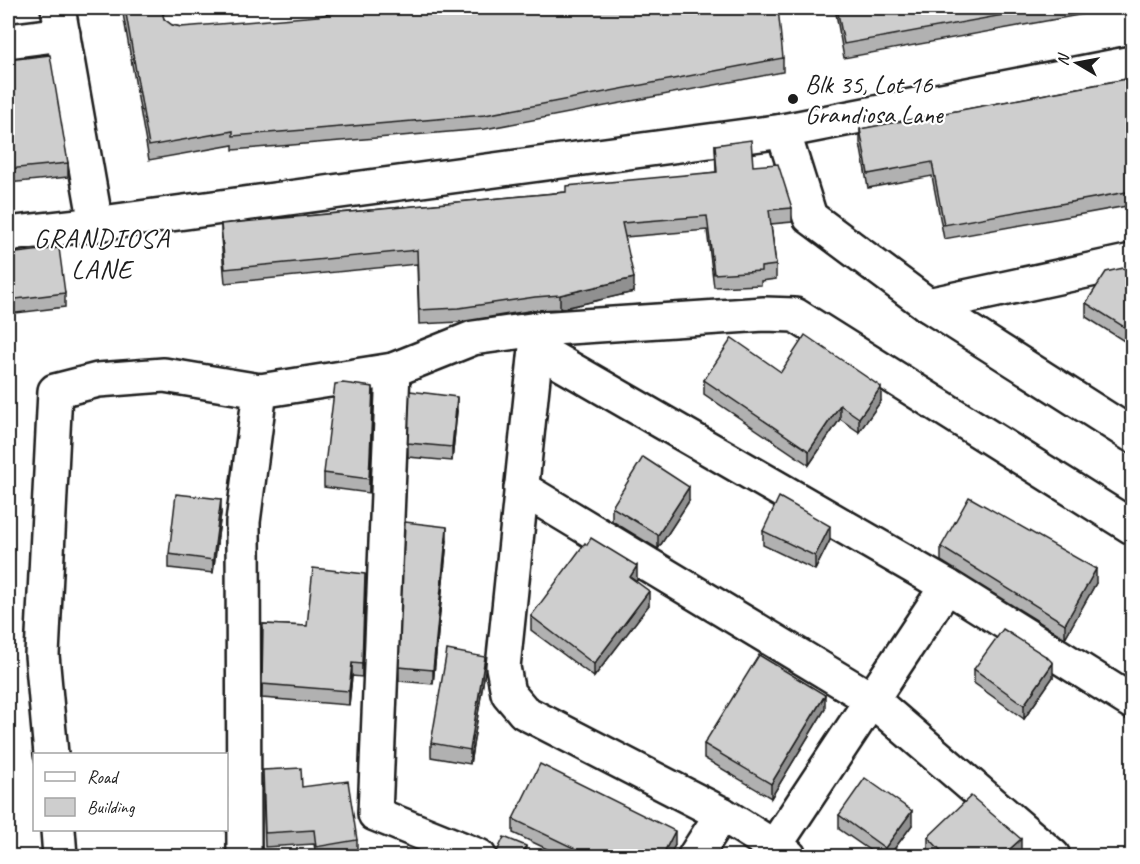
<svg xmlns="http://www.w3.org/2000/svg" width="1140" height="864" font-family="Caveat,sans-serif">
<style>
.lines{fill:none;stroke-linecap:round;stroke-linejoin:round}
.minor-casing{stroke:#1c1c1c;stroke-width:38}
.minor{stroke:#fff;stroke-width:33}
.wall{fill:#b1b1b1;stroke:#1c1c1c;stroke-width:1.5}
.shaded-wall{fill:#909090;stroke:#1c1c1c;stroke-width:1.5}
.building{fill:#cecece;stroke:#1c1c1c;stroke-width:1.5}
.poi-dot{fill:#1c1c1c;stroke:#fff;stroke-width:2}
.labels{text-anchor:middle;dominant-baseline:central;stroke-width:4.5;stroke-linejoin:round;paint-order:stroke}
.poi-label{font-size:26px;fill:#1c1c1c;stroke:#fff;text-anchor:start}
.neighbourhood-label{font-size:27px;letter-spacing:1.5px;fill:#1c1c1c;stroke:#fff}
</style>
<rect width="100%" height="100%" fill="#fff"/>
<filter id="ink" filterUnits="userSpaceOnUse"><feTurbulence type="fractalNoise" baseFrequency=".0167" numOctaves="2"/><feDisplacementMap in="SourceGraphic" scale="12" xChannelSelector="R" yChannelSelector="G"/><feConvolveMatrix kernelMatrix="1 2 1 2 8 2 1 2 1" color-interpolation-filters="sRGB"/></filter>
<g filter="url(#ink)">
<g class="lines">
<g class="minor-casing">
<g id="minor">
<path d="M58,8L96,224"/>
<path d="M179,22L315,11L334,8"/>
<path d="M8,41L63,34"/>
<path d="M783,131L810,217L928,305L1132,435"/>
<path d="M8,234L96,224L783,131L1132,63"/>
<path d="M928,305L1132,261"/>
<path d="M538,329L503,667L508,693L524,712L722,814L789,856"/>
<path d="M536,349L947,586L1132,702"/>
<path d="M393,370L375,814L479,856"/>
<path d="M521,488L871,699L1053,856"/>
<path d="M51,754L42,655L55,391L98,380L164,375L260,391L393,370L473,338L538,329L764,314L795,315L1132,527"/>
<path d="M58,830L60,856"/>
<path d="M774,847L947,586"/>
<path d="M244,856L243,522L260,391"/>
<path d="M695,856L722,814"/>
</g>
</g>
<use href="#minor" class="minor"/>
</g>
<g class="wall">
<path d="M122,8H167L162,13L164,19L172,25L181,27L783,58V72L485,129L233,150V145L149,160Z"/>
<path d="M835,8H1117L844,58Z"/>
<path d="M8,60L68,163V177L8,183Z"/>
<path d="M1132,78V205L944,239L932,176L868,188L860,143V129Z"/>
<path d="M715,145L753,166L792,208V222L771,224L776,265V279L761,281V285L714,287L707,230L625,237L634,292L560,309L535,310L459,322L419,324L417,264L225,283L221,238V224L566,192L716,172Z"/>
<path d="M8,254L65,293V307L8,314Z"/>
<path d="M1132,274V346L1086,317V303Z"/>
<path d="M781,372L881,401L859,432L840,419L809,465L704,394V380Z"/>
<path d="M373,401L369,493L324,487V473Z"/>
<path d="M457,411L452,461L408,457V443Z"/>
<path d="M689,501L658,549L612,521V507Z"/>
<path d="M221,513L213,573L169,568V554Z"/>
<path d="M763,531L830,540L815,570L763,545Z"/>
<path d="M447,540L433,684L399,681V667Z"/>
<path d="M941,547L1096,583L1065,638L941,561Z"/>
<path d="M637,580L636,582L649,605L594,677L531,630V616Z"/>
<path d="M365,588L362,677L352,676L349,705L262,698L263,624L307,626Z"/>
<path d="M974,669L1053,677L1024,719L974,683Z"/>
<path d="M485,671L470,764L431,757V743Z"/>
<path d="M825,709L771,798L704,758V744Z"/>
<path d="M263,784L302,787L357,840V854L341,856H316L314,844L265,847Z"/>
<path d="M839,815L912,825L889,856H878L839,829Z"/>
<path d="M513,819L675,845L669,856H562L513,833Z"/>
<path d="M928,837L1021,853L1017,856H933L928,851Z"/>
</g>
<g class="shaded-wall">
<path d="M161,8H167L162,13L160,23Z"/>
<path d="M634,278V292L560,309V295Z"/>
<path d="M373,387V401L369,493V479Z"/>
<path d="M881,387V401L859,432V418Z"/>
<path d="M457,397V411L452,461V447Z"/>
<path d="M840,405V419L809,465V451Z"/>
<path d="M689,487V501L658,549V535Z"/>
<path d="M221,499V513L213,573V560Z"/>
<path d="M830,526V540L815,570V556Z"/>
<path d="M447,527V540L433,684V670Z"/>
<path d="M637,566V580L630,591V577Z"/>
<path d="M1096,569V583L1065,638V624Z"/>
<path d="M365,574V588L362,677V664Z"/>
<path d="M649,591V605L594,677V664Z"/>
<path d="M485,657V671L470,764V750Z"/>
<path d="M352,663V676L349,705V691Z"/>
<path d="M1053,663V677L1024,719V705Z"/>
<path d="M825,695V709L771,798V784Z"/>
<path d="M912,811V825L889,856H885V848Z"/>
<path d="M675,831V845L669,856H662Z"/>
<path d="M1021,839V853L1017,856H1002Z"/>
<path d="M526,846V856H523Z"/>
</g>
<g class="building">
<path d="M125,8H161L164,19L172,25L181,27L318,16L337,12L347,8H778L783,58L485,115L233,136V131L149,146Z"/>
<path d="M837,8H1041L844,44Z"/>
<path d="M50,55L68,163L8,169V60Z"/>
<path d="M1132,78V191L944,225L932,162L868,174L860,129Z"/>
<path d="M751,140L753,166L778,164L792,208L769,210L776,265L761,267V271L714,274L707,216L622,223L634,278L560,295L535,297L459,308L419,310L417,250L225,269L221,224L566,192V186L717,172L715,145Z"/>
<path d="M59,248L65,293L8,300V254Z"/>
<path d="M1123,268L1132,274V332L1086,303L1106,272Z"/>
<path d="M805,335L881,387L859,418L840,405L809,451L704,380L732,338L781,372Z"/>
<path d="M343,383L373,387L369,479L324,473L335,384Z"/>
<path d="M410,391L457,397L452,447L408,443Z"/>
<path d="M643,457L689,487L658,535L612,507Z"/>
<path d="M176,494L221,499L213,560L169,554Z"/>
<path d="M779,497L830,526L815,556L763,531Z"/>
<path d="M969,497L1096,569L1065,624L941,547Z"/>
<path d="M405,522L447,527L433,670L399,667Z"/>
<path d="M591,538L637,566L630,577L649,591L594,664L531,616L585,543L587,545Z"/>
<path d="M313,568L365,574L362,664L352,663L349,691L262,684L263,624L307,626Z"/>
<path d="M1003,629L1047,657L1053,663L1024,705L974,669Z"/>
<path d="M447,650L485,657L470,750L431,743Z"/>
<path d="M759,655L825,695L771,784L704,744Z"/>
<path d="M540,764L675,831L662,856H590L513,819Z"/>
<path d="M301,768L302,787L348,781L357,840L316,847L314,830L265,833L263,770Z"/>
<path d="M865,778L912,811L885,848L839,815Z"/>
<path d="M971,796L1021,839L1002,856H946L928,837Z"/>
<path d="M504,837L526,846L523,856H495Z"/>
</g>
</g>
<circle class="poi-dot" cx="793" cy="99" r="6"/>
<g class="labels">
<g class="poi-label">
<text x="805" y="84">Blk 35, Lot 16<tspan x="805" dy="30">Grandiosa Lane</tspan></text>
</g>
<g class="neighbourhood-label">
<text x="102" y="238">GRANDIOSA<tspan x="102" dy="31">LANE</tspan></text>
</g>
</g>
<rect width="1140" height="864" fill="none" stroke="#fff" stroke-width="30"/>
<rect x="15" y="15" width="1110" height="834" fill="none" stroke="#1c1c1c" stroke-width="2" filter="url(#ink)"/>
<rect x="33" y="753" width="195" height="78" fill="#ffffff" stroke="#a4a4a4" stroke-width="1.5"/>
<rect x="45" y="772" width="30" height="9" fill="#ffffff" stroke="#a4a4a4" stroke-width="1.5"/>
<text x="87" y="783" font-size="18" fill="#1c1c1c">Road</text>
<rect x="45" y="798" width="30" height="18" fill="#cecece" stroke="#a4a4a4" stroke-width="1.5"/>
<text x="87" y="813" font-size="18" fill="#1c1c1c">Building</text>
<g transform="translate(1077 63) rotate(280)" stroke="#ffffff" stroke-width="4.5" paint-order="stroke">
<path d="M0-4.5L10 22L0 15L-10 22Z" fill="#1c1c1c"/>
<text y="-9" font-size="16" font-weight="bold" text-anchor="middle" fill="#1c1c1c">N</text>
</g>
</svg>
